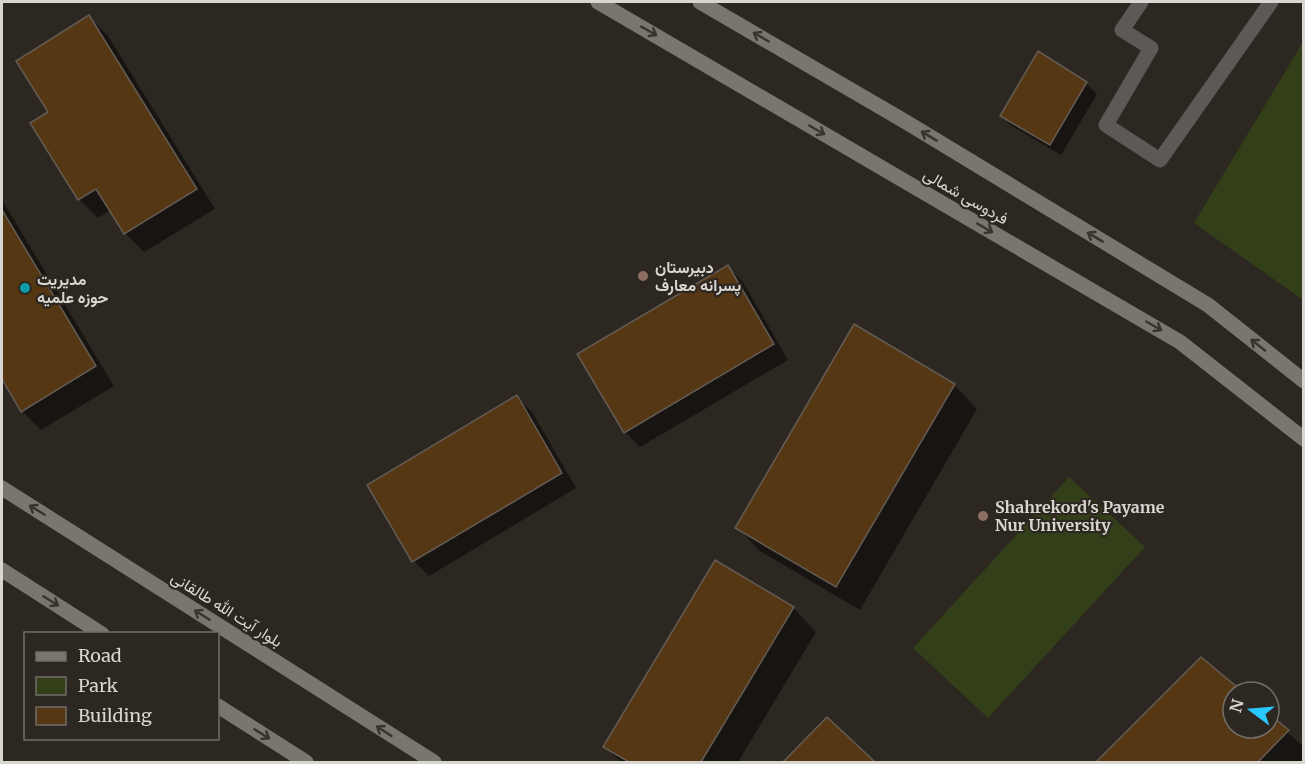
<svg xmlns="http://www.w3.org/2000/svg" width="1305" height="764" font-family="Merriweather,Vazirmatn,serif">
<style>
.green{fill:#323f18}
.shadow{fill:#0007}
.building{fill:#563714;stroke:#635c55;stroke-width:1.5}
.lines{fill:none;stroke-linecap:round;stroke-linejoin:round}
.minor{stroke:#5c5956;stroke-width:15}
.secondary{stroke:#79756f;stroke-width:15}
.oneway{stroke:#38332d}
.education-dot{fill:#8d6e63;stroke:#2d2721;stroke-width:2}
.culture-dot{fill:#0f9aa8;stroke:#2d2721;stroke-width:2}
.labels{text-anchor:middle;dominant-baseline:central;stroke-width:4.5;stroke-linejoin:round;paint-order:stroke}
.street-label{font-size:16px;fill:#d9d5d1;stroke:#2d2721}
.poi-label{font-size:16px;font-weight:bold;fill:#d9d5d1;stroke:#2d2721;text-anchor:start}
</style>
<rect width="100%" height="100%" fill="#2d2721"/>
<g class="green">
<path d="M1303,42V300L1194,223Z"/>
<path d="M1069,477L1145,547L988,718L913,648Z"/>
</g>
<g class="shadow">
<path d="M89,17L108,36L215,209L144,252L125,233L111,210L98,218L79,199L50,112Z"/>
<path d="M1086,83L1097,94L1061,155L1012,126L1002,116Z"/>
<path d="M2,200L114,386L41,430L22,411L6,385L2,388Z"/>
<path d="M727,267L743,282L788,360L640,447L625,432Z"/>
<path d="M954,385L977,409L860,610L760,551L737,527Z"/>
<path d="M516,397L532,412L576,488L429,576L414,561Z"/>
<path d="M793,608L816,632L738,762H621L605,747Z"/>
<path d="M1201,659L1241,692H1233V728H1269V716L1304,747V762H1098Z"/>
<path d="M827,719L873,762H785Z"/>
</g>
<g class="building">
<path d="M89,15L197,189L124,234L96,189L78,200L30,123L48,112L16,61Z"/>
<path d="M1038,51L1087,82L1050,145L1000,116Z"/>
<path d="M2,210L96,366L21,412L2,379Z"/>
<path d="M728,265L774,344L624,433L577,354Z"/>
<path d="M854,324L955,384L836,587L735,528Z"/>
<path d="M517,395L562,473L412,562L367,485Z"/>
<path d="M715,560L794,607L701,762H629L603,747Z"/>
<path d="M1201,657L1243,692H1233V728H1269V714L1289,730L1258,762H1096Z"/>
<path d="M827,717L875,762H783Z"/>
</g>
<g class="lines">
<path class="minor" d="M1141,2L1122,30L1151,48L1106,125L1160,160L1271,2"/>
<g class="secondary">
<path d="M598,2L1180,342L1304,439"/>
<path d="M700,2L906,122L1208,305L1304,381"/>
<path d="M2,488L434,762"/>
<path d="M2,570L102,634"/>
<path d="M218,706L306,762"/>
</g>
</g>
<defs><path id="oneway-shaft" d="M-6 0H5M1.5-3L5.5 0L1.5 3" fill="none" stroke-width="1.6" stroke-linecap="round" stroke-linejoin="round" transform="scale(1.5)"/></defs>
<g class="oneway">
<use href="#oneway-shaft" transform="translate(649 31) rotate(30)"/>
<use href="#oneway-shaft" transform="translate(761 37) rotate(-150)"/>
<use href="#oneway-shaft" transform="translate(817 130) rotate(30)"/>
<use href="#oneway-shaft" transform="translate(929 136) rotate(-149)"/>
<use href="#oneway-shaft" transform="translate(985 228) rotate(30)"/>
<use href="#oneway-shaft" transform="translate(1095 237) rotate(-149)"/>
<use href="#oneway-shaft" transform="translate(1154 326) rotate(30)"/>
<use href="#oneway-shaft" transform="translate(1258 345) rotate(-142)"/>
<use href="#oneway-shaft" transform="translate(37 510) rotate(-148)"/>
<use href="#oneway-shaft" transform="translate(51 601) rotate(32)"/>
<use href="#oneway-shaft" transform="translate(202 615) rotate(-148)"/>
<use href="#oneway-shaft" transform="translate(384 731) rotate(-147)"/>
<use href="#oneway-shaft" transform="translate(262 734) rotate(32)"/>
</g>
<g class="education-dot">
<circle cx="643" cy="276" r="6"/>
<circle cx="983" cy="516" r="6"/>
</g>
<circle class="culture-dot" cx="25" cy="288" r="6"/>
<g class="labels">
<g class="street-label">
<text transform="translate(966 196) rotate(30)">فردوسی شمالی</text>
<text transform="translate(227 609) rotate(32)">بلوار آیت الله طالقانی</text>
</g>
<g class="poi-label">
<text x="655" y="267">دبیرستان<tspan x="655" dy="18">پسرانه معارف</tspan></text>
<text x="37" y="279">مدیریت<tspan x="37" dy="18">حوزه علمیه</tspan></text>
<text x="995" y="507">Shahrekord's Payame<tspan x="995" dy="18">Nur University</tspan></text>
</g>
</g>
<rect width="1305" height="764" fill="none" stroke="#d9d5d1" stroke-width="6"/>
<rect x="24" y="632" width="195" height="108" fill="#2d2721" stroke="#726d67" stroke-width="1.5"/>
<rect x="36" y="652" width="30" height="9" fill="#79756f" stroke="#726d67" stroke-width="1.5"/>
<text x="78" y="662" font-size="18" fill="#d9d5d1">Road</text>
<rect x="36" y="677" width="30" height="18" fill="#323f18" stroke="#726d67" stroke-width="1.5"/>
<text x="78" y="692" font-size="18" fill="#d9d5d1">Park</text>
<rect x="36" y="707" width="30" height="18" fill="#563714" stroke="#726d67" stroke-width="1.5"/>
<text x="78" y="722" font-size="18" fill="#d9d5d1">Building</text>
<g transform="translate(1251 710) rotate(286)"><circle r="28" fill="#2d2721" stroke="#726d67" stroke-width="1.5"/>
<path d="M0-4.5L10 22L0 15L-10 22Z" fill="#28c8ff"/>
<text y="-9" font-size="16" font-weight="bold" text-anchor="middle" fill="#d9d5d1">N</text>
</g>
</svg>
